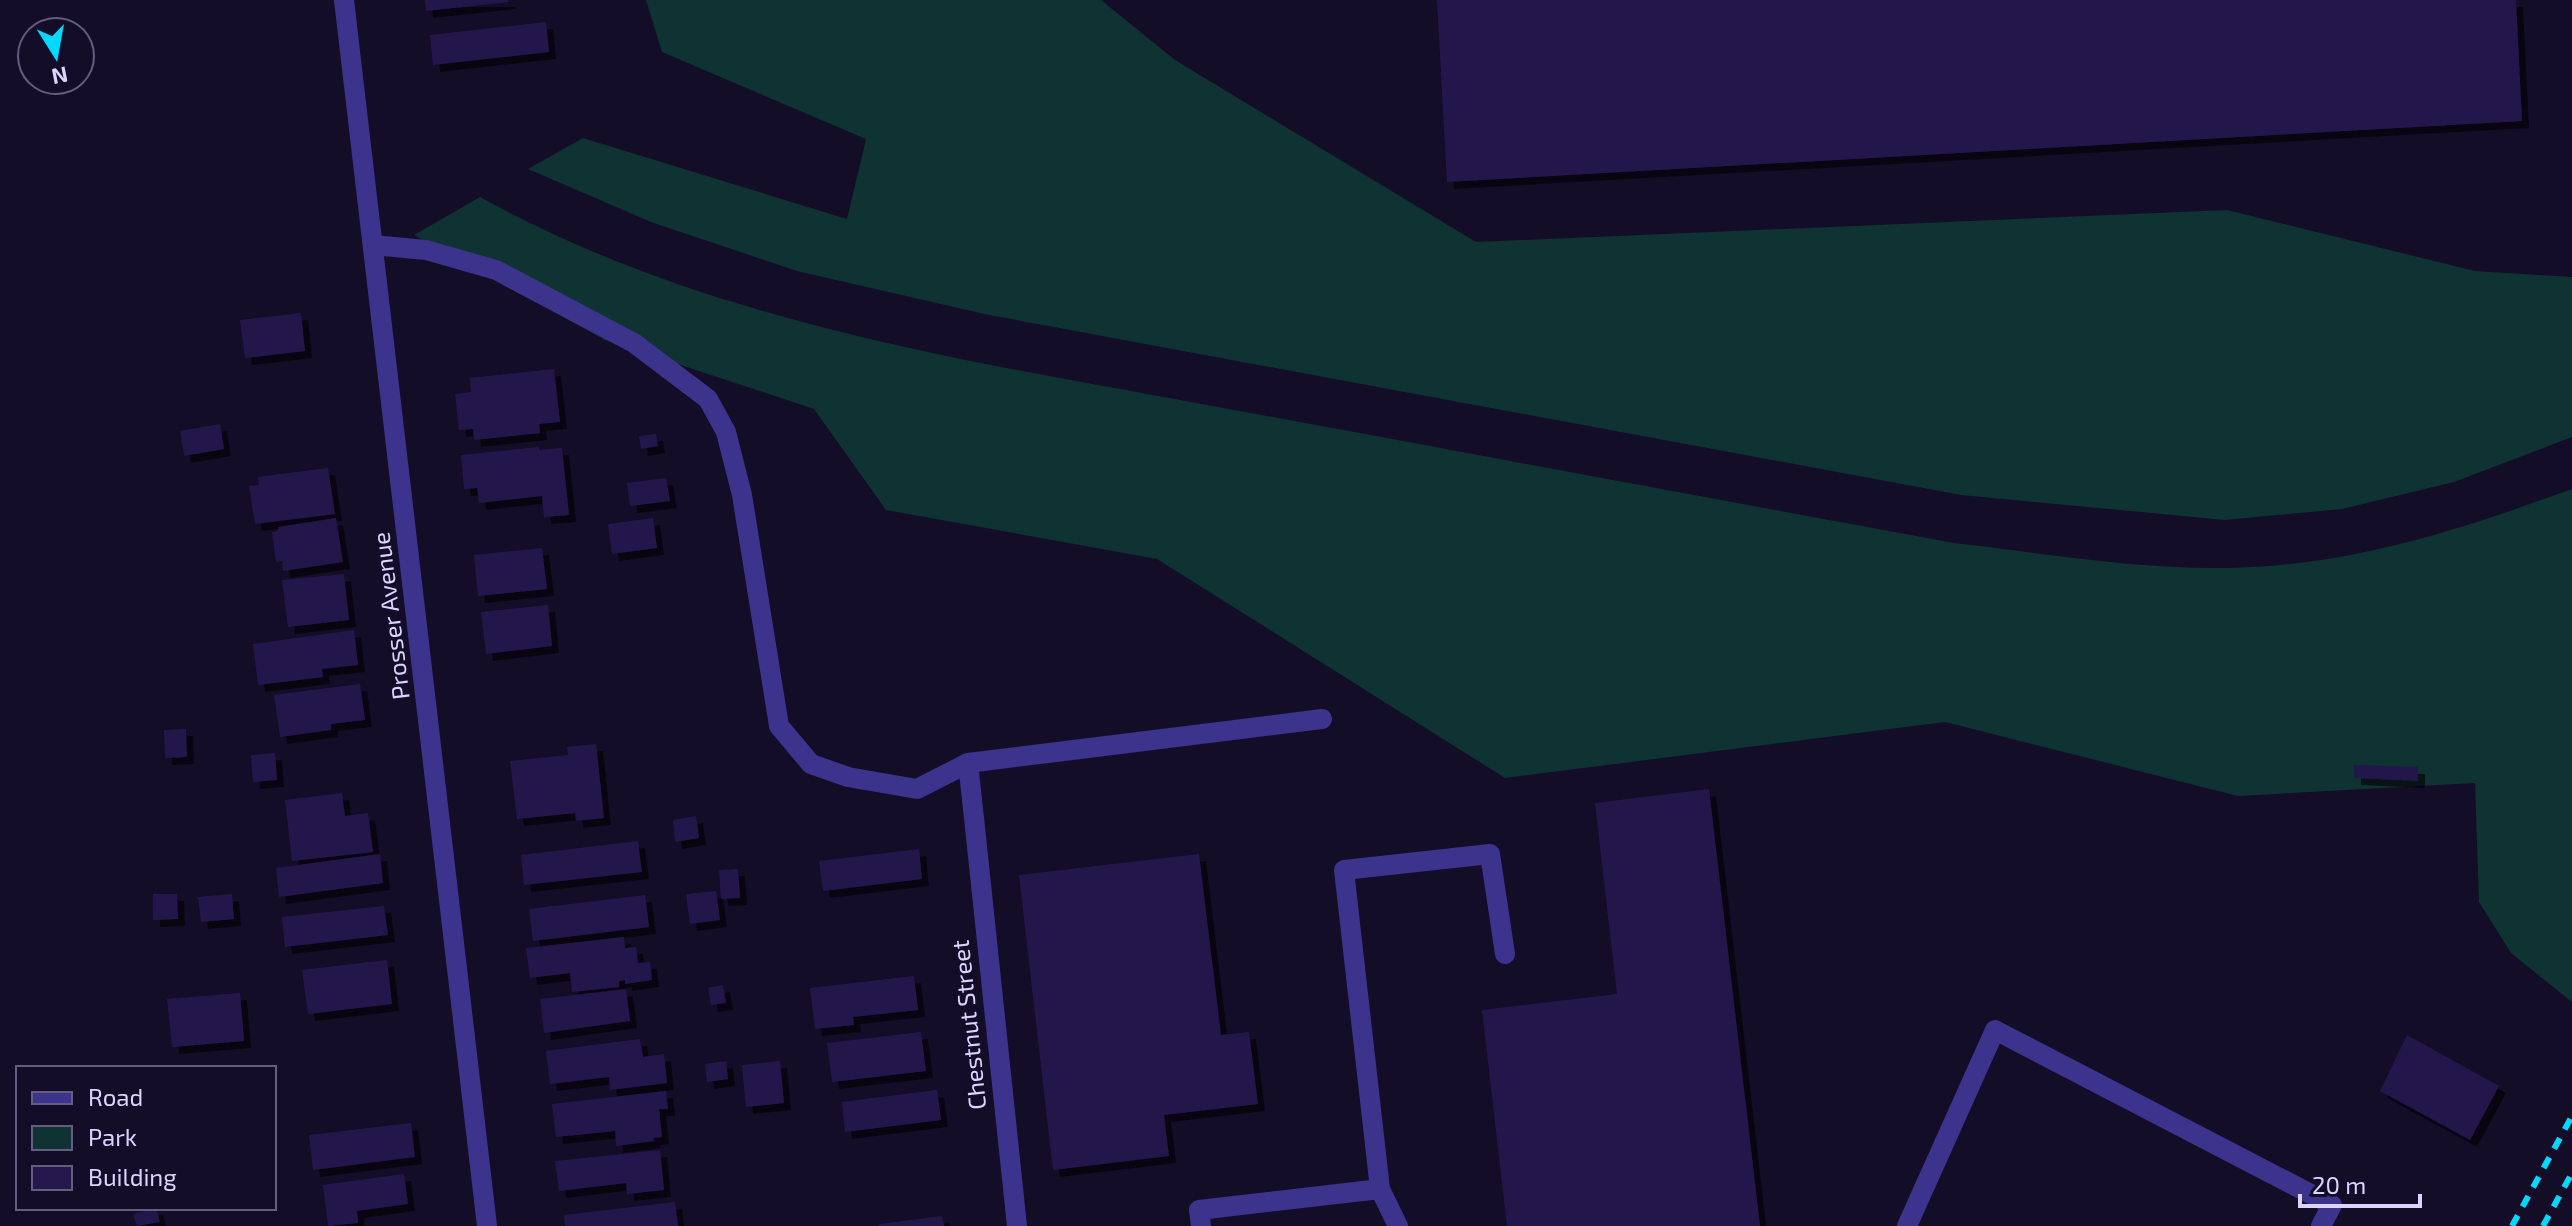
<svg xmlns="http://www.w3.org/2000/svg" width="2572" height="1226" font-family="'Exo 2',sans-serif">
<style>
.green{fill:#0f3233}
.building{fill:#24174b;filter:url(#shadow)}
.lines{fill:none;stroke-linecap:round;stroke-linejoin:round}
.service{stroke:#3b338c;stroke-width:20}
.minor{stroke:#3b338c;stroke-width:20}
.rail{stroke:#00d9ff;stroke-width:6;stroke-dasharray:12 10;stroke-linecap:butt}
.labels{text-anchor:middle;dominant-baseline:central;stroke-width:7;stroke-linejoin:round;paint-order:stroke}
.street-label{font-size:24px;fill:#dbd4ff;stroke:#130d28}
</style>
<defs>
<filter id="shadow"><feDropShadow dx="7" dy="7" stdDeviation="0" flood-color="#0009"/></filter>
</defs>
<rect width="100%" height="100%" fill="#130d28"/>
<g class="green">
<path d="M646,0H1101L1175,60L1476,242L2227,210L2475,271L2572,277V437L2454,482L2342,509L2225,520L1961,495L989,315L797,271L651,222L528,169L583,138L847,219L866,139L662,52Z"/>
<path d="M480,197C706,322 968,361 1218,407C1463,452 1709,498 1954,543C2043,553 2135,569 2225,568C2346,567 2460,530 2572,489V1002L2511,953L2479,902L2475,783L2238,796L1945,722L1505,778L1157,559L886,510L814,409L605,340L414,235Z"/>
</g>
<g class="building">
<path d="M425,0H508L509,2L426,11Z"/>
<path d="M1437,0H2516L2522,121L1447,182Z"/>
<path d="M546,22L549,52L433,65L430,35Z"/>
<path d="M301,313L305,351L245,358L240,320Z"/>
<path d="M554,369L560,422L539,424L540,433L474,440L473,429L459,430L455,394L471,392L470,378Z"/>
<path d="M220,424L224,449L184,456L180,431Z"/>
<path d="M656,434L658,446L641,449L639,436Z"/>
<path d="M539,447V450L562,448L569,515L544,517L542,496L479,503L477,488L464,489L461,455Z"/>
<path d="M328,468L335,514L255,524L249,486L259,485L258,477Z"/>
<path d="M666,478L670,501L630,506L627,483Z"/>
<path d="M336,518L343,562L283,571L282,561L276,562L272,532L278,531V527Z"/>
<path d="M653,518L657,548L612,554L608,524Z"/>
<path d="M542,548L547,589L478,596L474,555Z"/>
<path d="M344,574L349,620L288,627L282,580Z"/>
<path d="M548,605L552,646L486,654L481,612Z"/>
<path d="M354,630L358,665L322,669L323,677L258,685L253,644Z"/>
<path d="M360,684L365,720L331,724V730L280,737L274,695Z"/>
<path d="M186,729L187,757L165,758L164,730Z"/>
<path d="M596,744L604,818L576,821L575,813L517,819L510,761L568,755L567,747Z"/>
<path d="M275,753L277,780L253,782L251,755Z"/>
<path d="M2354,765L2418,767V781L2354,778Z"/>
<path d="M1709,789L1760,1226H1507L1482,1010L1617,994L1595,803Z"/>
<path d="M342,793L345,816L368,813L373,852L292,861L285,800Z"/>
<path d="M696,816L699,838L675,842L673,820Z"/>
<path d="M638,841L642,872L524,885L521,855Z"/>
<path d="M919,849L922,879L823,891L819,861Z"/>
<path d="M380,854L383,883L279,897L276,868Z"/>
<path d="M1199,854L1221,1035L1249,1032L1258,1104L1164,1115L1169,1156L1053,1170L1019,875Z"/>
<path d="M738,869L740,898L721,899L719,870Z"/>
<path d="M716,891L720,920L690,924L686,894Z"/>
<path d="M153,894H177L178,919L153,920Z"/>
<path d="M232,894L234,919L201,922L198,897Z"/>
<path d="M645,895L649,927L533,941L529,909Z"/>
<path d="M384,906L388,935L285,947L282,917Z"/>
<path d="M624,937L625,948L636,947L638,963L650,962L652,980L625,984V980L619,981V987L572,992L570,973L530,978L526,948Z"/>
<path d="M387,960L392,1004L308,1014L302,970Z"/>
<path d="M914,976L918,1010L853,1017L854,1025L815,1029L810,988Z"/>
<path d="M723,985L726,1003L711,1005L708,988Z"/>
<path d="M626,989L630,1021L544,1033L540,999Z"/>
<path d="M240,993L244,1041L172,1047L167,999Z"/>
<path d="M921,1032L926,1071L832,1082L827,1043Z"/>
<path d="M2407,1035L2499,1086L2470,1140L2380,1091Z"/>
<path d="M640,1039L643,1057L664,1054L667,1083L610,1090L609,1077L550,1084L546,1051Z"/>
<path d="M726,1061L728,1079L707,1082L705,1064Z"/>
<path d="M780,1061L784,1103L746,1107L742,1065Z"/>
<path d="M937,1090L941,1120L845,1132L842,1102Z"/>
<path d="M666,1091L668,1109H659L662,1137L653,1138L654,1141L616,1146L615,1131L556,1137L552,1104Z"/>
<path d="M411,1123L415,1157L313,1170L309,1135Z"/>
<path d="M660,1150L664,1190L627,1194L626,1183L559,1191L555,1161Z"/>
<path d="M404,1174L408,1204L357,1211L358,1223L328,1226L323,1185Z"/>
<path d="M675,1202L678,1226H565L564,1215Z"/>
<path d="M156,1208L160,1222L137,1226L133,1214Z"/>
<path d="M942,1216L944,1226H879V1224Z"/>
</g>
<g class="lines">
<g class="service">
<path d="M373,245L426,250L496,270L634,343L708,399L726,432L742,495L779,726L811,764L848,777L917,789L968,763"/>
<path d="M974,818L968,763L1322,719"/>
<path d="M1201,1226L1199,1210L1380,1189"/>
<path d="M1398,1226L1380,1189L1344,870L1490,854L1505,954"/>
<path d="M1907,1226L1995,1030L2332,1205L2321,1226"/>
</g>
<g class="minor">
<path d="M344,0L487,1226"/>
<path d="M974,818L1017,1226"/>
</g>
<g class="rail">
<path d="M2512,1226L2572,1116"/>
<path d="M2543,1226L2572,1173"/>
</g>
</g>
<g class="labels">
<g class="street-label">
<text transform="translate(390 616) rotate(-97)">Prosser Avenue</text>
<text transform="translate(968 1025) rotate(-96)">Chestnut Street</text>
</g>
</g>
<rect x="16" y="1066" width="260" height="144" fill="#130d28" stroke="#635d7e" stroke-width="2"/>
<rect x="32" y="1092" width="40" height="12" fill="#3b338c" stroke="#635d7e" stroke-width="2"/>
<text x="88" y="1106" font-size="24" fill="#dbd4ff">Road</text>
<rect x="32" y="1126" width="40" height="24" fill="#0f3233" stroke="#635d7e" stroke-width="2"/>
<text x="88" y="1146" font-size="24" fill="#dbd4ff">Park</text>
<rect x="32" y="1166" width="40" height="24" fill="#24174b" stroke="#635d7e" stroke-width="2"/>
<text x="88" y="1186" font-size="24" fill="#dbd4ff">Building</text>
<g transform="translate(56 56) rotate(169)"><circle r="38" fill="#130d28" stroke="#635d7e" stroke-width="2"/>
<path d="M0-6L14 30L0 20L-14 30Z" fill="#00d9ff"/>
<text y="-12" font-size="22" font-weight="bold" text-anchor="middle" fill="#dbd4ff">N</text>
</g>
<path d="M2300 1194v12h120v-12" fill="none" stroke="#dbd4ff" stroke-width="4"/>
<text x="2312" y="1194" font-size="24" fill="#dbd4ff" stroke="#130d28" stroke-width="6" paint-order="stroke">20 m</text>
</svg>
